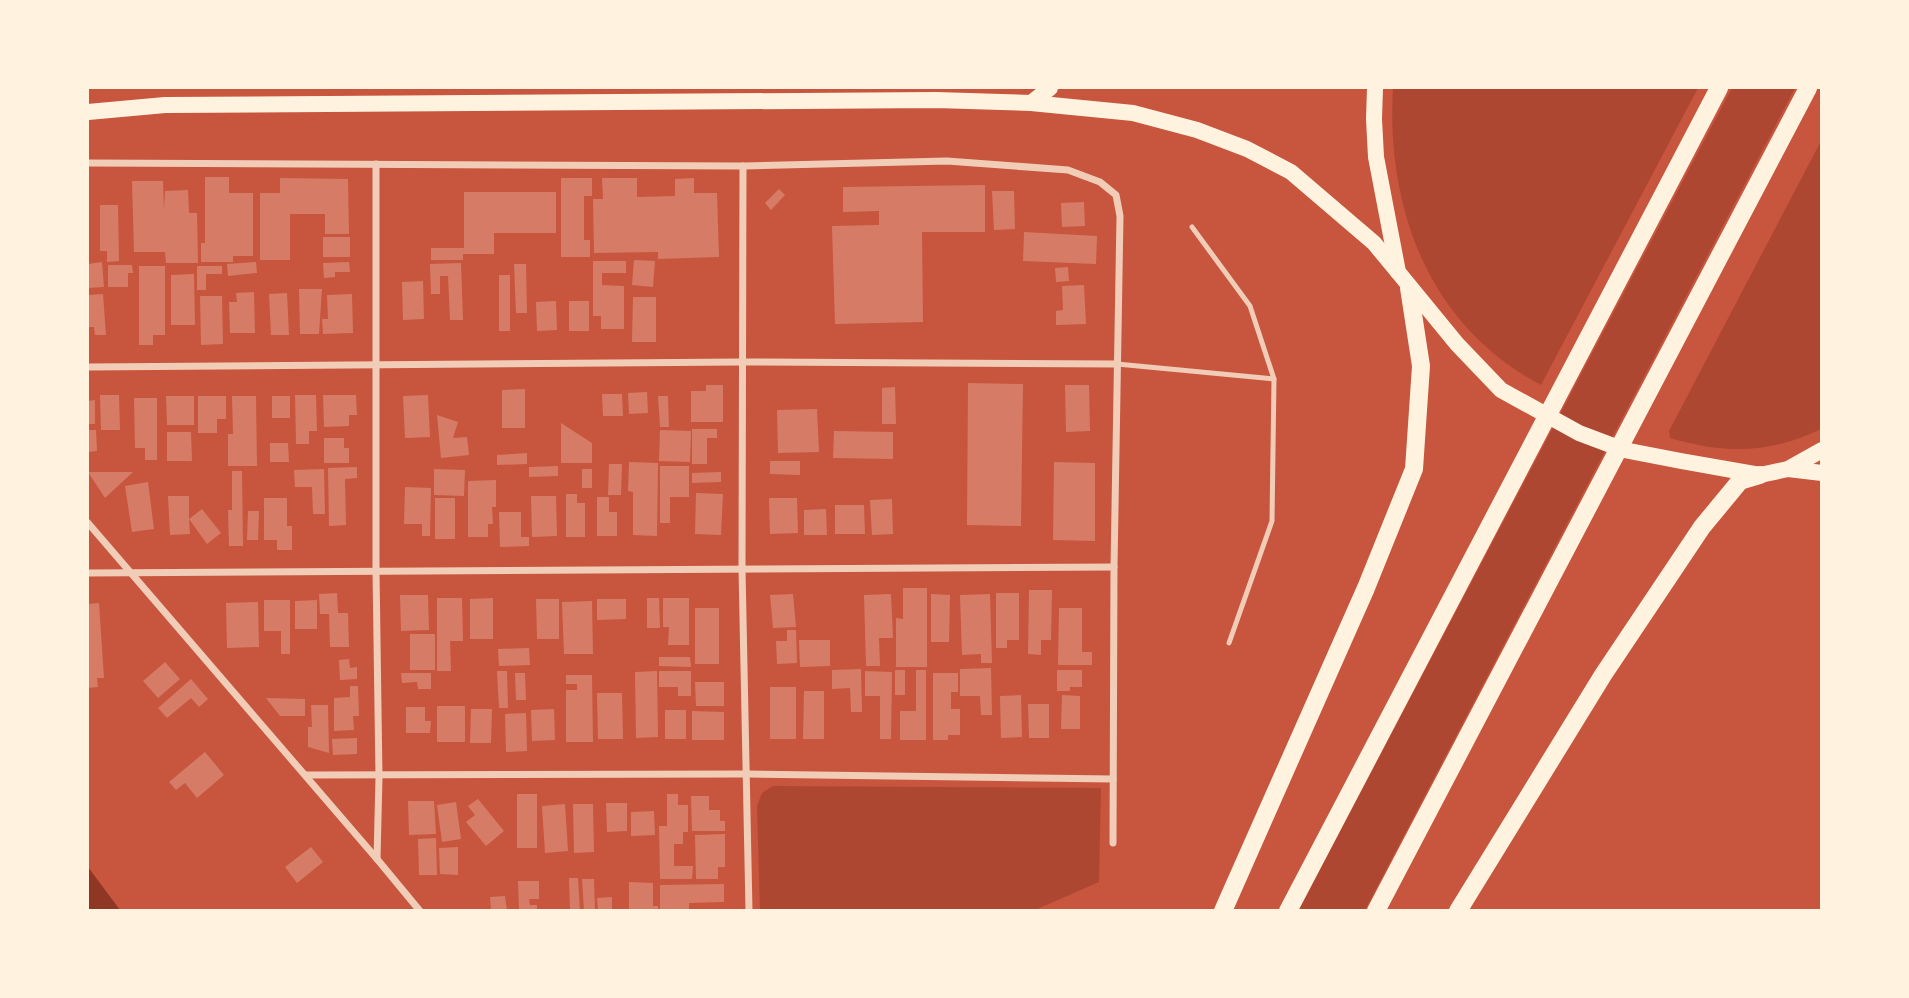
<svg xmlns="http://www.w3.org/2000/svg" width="1909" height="998" font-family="'Titillium Web',sans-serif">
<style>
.green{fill:#ae4732}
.water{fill:#8f3625}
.building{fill:#d67c66}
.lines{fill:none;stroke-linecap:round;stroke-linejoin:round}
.service{stroke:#f1ccb7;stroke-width:5}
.minor{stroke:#f1ccb7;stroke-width:7}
.primary{stroke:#fff3e0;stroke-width:16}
.trunk{stroke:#fff3e0;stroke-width:16}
.motorway{stroke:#fff3e0;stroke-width:18}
</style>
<rect width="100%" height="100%" fill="#c8553d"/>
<g class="green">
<path d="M1393,88H1698L1541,385C1429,326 1386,209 1393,88Z"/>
<path d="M1732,88H1795L1365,910L1298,911Z"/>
<path d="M1821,141V429C1769,454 1725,454 1670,438L1669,431Z"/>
<path d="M773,786L1101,788L1099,882L1035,910H760L757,806L762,793Z"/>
</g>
<path class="water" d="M88,867L120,910H88Z"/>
<g class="building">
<path d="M205,177H229V193H253V256H233V262H201V243H205Z"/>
<path d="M280,178L348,179L349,234H325V214H290V260H260V193H280Z"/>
<path d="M561,178H592V196H584V240H590V257H561Z"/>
<path d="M602,178H637V197L675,196V179L694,178V193H717L719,257L658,259V252L594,253L593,199H603Z"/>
<path d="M132,181H163L164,210L165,191L188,190L189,213H197L198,263H166L165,252H134Z"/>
<path d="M985,185V232H922L923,322L835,324L832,226L879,225V211L843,212V187Z"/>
<path d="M779,189L785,195L771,210L765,203Z"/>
<path d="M992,191H1014L1015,229L994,230Z"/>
<path d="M464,192H556V233H494V254H463V260H431V248H464Z"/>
<path d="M1084,202L1085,226L1062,227L1061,203Z"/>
<path d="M100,205H118L119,261L107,262V251H100Z"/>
<path d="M1024,232L1097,236L1096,264L1023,261Z"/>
<rect x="323" y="237" width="27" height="20"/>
<path d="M634,260L655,261L653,287L632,285Z"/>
<path d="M593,261H626V273H602V285L624,286V329H601V316H593Z"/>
<path d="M102,262L104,287L88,288V264Z"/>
<path d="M256,262L257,273L228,276L227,264Z"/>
<path d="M349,262L350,272H335V277L324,278L323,263Z"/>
<path d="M461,263L463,320H450L448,276H440V294H431L430,264Z"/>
<path d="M514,264H526L527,313H516Z"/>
<path d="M108,265H132L133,273H128V287H108Z"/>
<path d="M139,266H165V335H153V345H139Z"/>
<path d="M197,266H222V274H206V290H197Z"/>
<path d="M1068,267L1069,281L1056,282L1055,268Z"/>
<path d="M194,274L195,325H171V275Z"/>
<rect x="499" y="275" width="11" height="56"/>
<path d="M423,281L424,319L403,320L402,282Z"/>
<path d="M1084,285L1086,324L1056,325V311L1063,310L1062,286Z"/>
<path d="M299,289H322L319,334H300Z"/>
<path d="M254,292L255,333H230L229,302H237L236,293Z"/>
<path d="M287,293L289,335H271L269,294Z"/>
<path d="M103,294L106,335H95L94,327H88V295Z"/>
<path d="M352,294L353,333L323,334L322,319H328L327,295Z"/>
<path d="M200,296H222L223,344L201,345Z"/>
<path d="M633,297H656V342H632Z"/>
<path d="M556,301L557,330L537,331L536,302Z"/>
<rect x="569" y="301" width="20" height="30"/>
<path d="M968,383L1023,384L1021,526L967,525Z"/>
<path d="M706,385H723V422H691V391H706Z"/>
<path d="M1065,385H1089L1090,431L1066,432Z"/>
<path d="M895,387L896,424H882V388Z"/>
<path d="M525,389V428H502V390Z"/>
<path d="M647,392L648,413L629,414L628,393Z"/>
<path d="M602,394H622L623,416H603Z"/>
<path d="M100,395H119L120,430H101Z"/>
<path d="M295,395H316L317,431H309V444H296Z"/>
<path d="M323,395H356L357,415H349V426L324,427Z"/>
<path d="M428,395L430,437L405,438L403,396Z"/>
<path d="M166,396H194V425H167Z"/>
<path d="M198,396H226V419H217V433H198Z"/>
<path d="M232,396H256L257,466H228V434H233Z"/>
<rect x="272" y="396" width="18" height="22"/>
<path d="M658,396H668L669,427H660Z"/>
<path d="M134,398H157V460H145V448H135Z"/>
<path d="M95,400V424H88V401Z"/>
<path d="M817,409L819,452L778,453L777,410Z"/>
<path d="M437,415L458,422L453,438L467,437L469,455L441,458Z"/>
<path d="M561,423L592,443V463H561Z"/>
<path d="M692,429H717V438H707V464H692Z"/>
<path d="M88,430H96L97,451L88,452Z"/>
<path d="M660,430L691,431L690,462L659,461Z"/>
<path d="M834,431L893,432V459L833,458Z"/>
<path d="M167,432H191L192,461H167Z"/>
<path d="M324,438H344V448H349V463H324Z"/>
<path d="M270,443H288L289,462H270Z"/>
<path d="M527,453V464L497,465V455Z"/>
<path d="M770,461H800V475L770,474Z"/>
<path d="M629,462L658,463L657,536L633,535V492L628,491Z"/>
<path d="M1054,462L1095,463V541L1053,540Z"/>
<path d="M609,464H622L621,495H608Z"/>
<path d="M558,466V476L529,477V467Z"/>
<path d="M660,466H689V497H670V523H660Z"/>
<path d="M357,467V478L345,479L346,525L329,526L328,468Z"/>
<path d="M324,469L325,514H313L312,487H295L294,470Z"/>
<path d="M434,469L465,470L464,496L434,495Z"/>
<rect x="582" y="469" width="10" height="19"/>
<path d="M232,471H242L243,546H229L228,510H232Z"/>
<path d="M88,472H133L105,498Z"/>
<path d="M721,472V482L692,483V473Z"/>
<path d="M496,480V507H492L493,524H488V537H468V481Z"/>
<path d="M148,482L154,529L132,532L125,486Z"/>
<path d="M405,487L431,488L430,536H422V524H404Z"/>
<path d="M696,493L723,494L721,535L695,534Z"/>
<path d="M566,494H577V503H585V537H566Z"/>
<path d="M168,496H189V519L202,509L221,533L207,544L189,519L190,534L170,535Z"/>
<path d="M531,496H556L557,536L532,537Z"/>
<path d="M597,497H609V512H617V536H597Z"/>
<path d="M264,498H287V526H292V550H277V540H264Z"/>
<rect x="435" y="498" width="20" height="41"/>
<path d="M769,498H797L798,533L770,534Z"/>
<path d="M892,499L893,534L872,535L870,500Z"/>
<path d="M835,505H864L865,534H835Z"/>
<path d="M826,509L827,535H804V510Z"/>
<path d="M248,511H259L258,540H247Z"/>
<path d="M499,512H521V537H529V546L500,547Z"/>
<path d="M903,588H927V667H896V618L903,619Z"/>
<path d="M1029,590H1052L1051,640H1041V655L1028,654Z"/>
<path d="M337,593L338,613H348L349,647H330L329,614H320L319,594Z"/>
<path d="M996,593H1019V640H1007V648H996Z"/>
<path d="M793,594L796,627L773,628L770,595Z"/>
<path d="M891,594L893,638H879L880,666H866L864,595Z"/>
<path d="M931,594L950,595L949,642H931Z"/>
<path d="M990,594L992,663H981V654L962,655L960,595Z"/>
<path d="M400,595H428L429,630L401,631Z"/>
<path d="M437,598H462L463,641H450L451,671H437Z"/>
<path d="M493,598V639H470V599Z"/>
<path d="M647,598H659L660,628H647Z"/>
<path d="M663,598H689V645H668L669,627H663Z"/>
<path d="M536,599H559V639H537Z"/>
<path d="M597,599H626V619L597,620Z"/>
<path d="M264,600H290V654H281V631H264Z"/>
<path d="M317,600V629H295V601Z"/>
<path d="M592,601L593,654H564L562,602Z"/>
<path d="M258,602L259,647L227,648L226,603Z"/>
<path d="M99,603L104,678H97L98,687L88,688V604Z"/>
<rect x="695" y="608" width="24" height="56"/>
<path d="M1059,608H1082V652H1092V665H1058Z"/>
<path d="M787,630H796L797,663L777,664L776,641H787Z"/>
<rect x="410" y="634" width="25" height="36"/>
<path d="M799,640H830V666L800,667Z"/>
<path d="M529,648L530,665L499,666L498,649Z"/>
<path d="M659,657H690L691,667L659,666Z"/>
<path d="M349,659L350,668L357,667V679L340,680L339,660Z"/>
<path d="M165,662L180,679L158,698L143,681Z"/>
<path d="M991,668L992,715H981L980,696H960V669Z"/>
<path d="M861,669L862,712H851L850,688L832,689V670Z"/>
<rect x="895" y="670" width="10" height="25"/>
<path d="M916,670H926V740H900V711H916Z"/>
<path d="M1057,670H1082V687H1070V691H1057Z"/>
<path d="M497,671H507L508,708H499Z"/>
<path d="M657,671L658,737L636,738L635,672Z"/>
<path d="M659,671H691V696H678V687H659Z"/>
<path d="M865,671L892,672L891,739H880V696H865Z"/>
<path d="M401,673H431V689H418L417,682L402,683Z"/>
<path d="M515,673H525L526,700H516Z"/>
<path d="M933,673H958V692H951V709H960V735H948V740H933Z"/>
<path d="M566,675H592L593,742H566V690H577V684H566Z"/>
<path d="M191,679L208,699L199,707L191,698L167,718L158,708Z"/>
<path d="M695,682H724V706H696Z"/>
<path d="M350,686H358L359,716H353L354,730L334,731V698L350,697Z"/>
<rect x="770" y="687" width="26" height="52"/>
<path d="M804,691H824V739H803Z"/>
<path d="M597,693H622L623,739H598Z"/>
<path d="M1021,695L1022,737L1001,738L1000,696Z"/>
<path d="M1062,695L1080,696V729H1061Z"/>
<path d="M266,698L305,699V716H280Z"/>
<path d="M1028,704H1049V738H1029Z"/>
<path d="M311,705H328L329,753L308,747V727H312Z"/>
<rect x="437" y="706" width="28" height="36"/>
<path d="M406,707H425V721H431L430,733H406Z"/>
<path d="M471,709H492L491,743H470Z"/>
<path d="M554,709L555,740L532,741L531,710Z"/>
<rect x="665" y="710" width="21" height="29"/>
<path d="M692,711L724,712V740H692Z"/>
<path d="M526,713L527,751L506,752L505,714Z"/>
<path d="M357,738V754L333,755L332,739Z"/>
<path d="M205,752L224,775L197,798L185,783L176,790L169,782Z"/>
<rect x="517" y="794" width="20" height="54"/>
<path d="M667,794H678V805H688V832H683V844H674V866H693L692,879H660L659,826H667Z"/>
<path d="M691,796H709V810H720V821H725V831H692Z"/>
<path d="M478,799L504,831L486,846L466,822L475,815L468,806Z"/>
<path d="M408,801H434L436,834L409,835Z"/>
<path d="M456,802L461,839L442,842L437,805Z"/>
<path d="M606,803H627V831L607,832Z"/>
<path d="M565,804L568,851L545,853L542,806Z"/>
<path d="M573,804H593L594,852L574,853Z"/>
<path d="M654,811L655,835L631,836V812Z"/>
<path d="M725,834V867H718V879H696L695,835Z"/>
<path d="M436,838L437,875H419L418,839Z"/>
<path d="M311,847L323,862L297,883L285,867Z"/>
<path d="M458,847V875L440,874L439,848Z"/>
<path d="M569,878H578L580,911H570Z"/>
<path d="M582,879H594L595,911H584Z"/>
<path d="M518,881H539V899H529L530,905H537V911H519Z"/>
<path d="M629,882L653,883V906H658V911H629Z"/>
<path d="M724,884V902L689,903V910H660V885Z"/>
<path d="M505,896L507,911H491L490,897Z"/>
<path d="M612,897V911H598L597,898Z"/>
</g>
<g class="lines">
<g class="service">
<path d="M1192,227L1250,306L1274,379L1272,521L1229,643"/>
<path d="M1117,364L1274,379"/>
</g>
<g class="minor">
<path d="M88,163L743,166L947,161L1068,170L1100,182L1116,195L1120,216L1114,567L1113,843"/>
<path d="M376,164V571L379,777L377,859"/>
<path d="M743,166L742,569L749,911"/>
<path d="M88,367L741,362L1117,364"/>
<path d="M88,523L377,859L420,911"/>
<path d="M88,573L1114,567"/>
<path d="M306,775L746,774L1113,779"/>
</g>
<g class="primary">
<path d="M1031,103L1050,88"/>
<path d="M88,112L165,105L936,100L1031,103L1133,113L1197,130L1247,149L1291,172L1374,243L1398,272"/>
</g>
<g class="trunk">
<path d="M1375,88L1374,119L1376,157L1398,272L1457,344L1501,390L1579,433L1624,450L1681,461L1760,475L1788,469L1822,450"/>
<path d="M1788,469L1822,473"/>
</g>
<g class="motorway">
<path d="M1223,911L1366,588L1414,469L1421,366L1409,288"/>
<path d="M1288,911L1719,88"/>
<path d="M1376,911L1808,88"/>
<path d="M1458,911L1603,675L1702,527L1740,481L1760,475"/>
</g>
</g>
<rect width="1909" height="998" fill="none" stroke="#fff3e0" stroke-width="178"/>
</svg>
